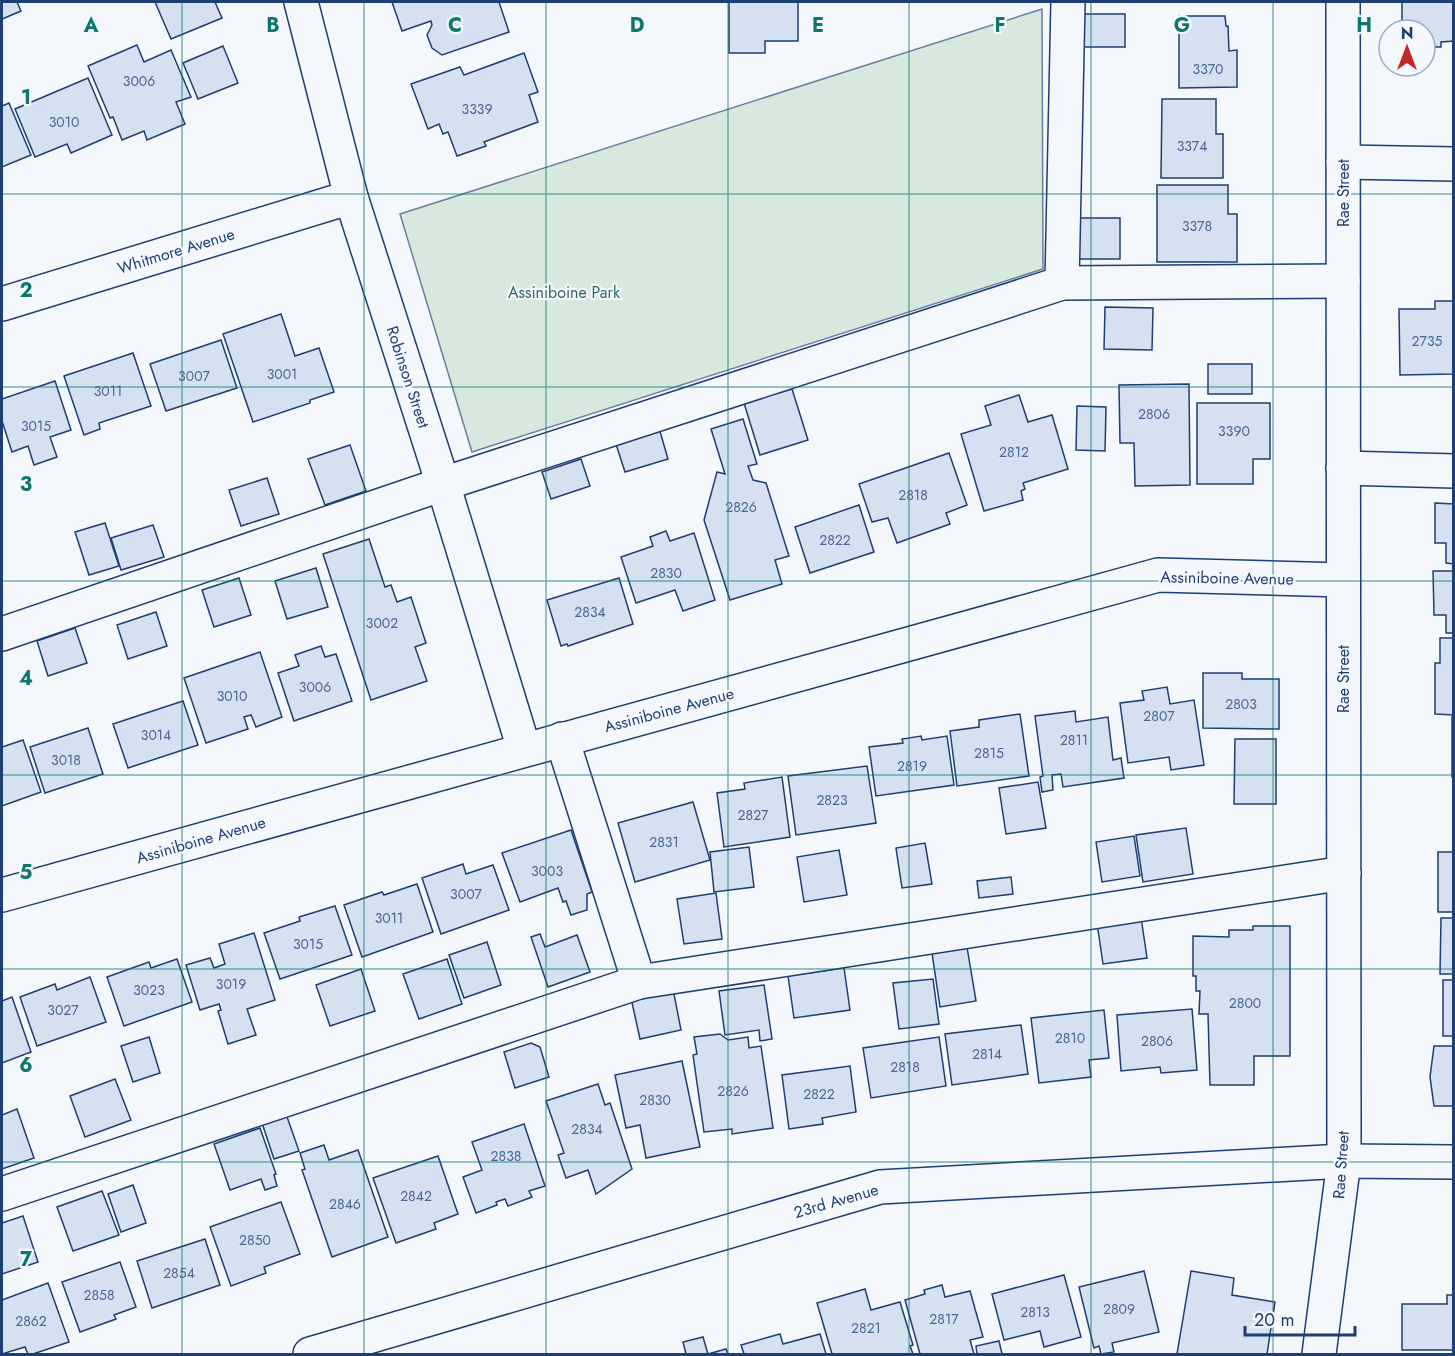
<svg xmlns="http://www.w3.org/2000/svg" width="1455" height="1356" font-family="Jost,sans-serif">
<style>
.green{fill:#d7e8df;stroke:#687fa3;stroke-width:1.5}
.building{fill:#d5e0f0;stroke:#1d3f73;stroke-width:1.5}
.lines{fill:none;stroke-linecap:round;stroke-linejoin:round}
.minor-casing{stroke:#1d3f73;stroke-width:36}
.minor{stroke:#f4f7fb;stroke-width:33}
.grid{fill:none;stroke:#0f766e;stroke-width:1.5;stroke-opacity:0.55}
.labels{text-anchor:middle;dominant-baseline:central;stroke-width:4.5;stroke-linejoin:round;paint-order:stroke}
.number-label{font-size:14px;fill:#4b6792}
.street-label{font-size:16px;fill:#1d3f73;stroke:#f4f7fb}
.park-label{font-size:16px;fill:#2c6c60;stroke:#f4f7fb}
.grid-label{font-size:20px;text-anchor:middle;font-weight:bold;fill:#0f766e;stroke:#f4f7fb;stroke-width:4.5;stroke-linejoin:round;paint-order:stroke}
</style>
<rect width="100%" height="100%" fill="#f4f7fb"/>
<path class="green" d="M1042,9L1043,269L472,452L400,214Z"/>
<g class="building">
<path d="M2,2H17L21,11L2,19Z"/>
<path d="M155,2H215L222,18L171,39Z"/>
<path d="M392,2H499L509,32L442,55L432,48L427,35L432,25L431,21L402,31Z"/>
<path d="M729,2H798V41H765V53H729Z"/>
<path d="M1402,2H1454V41L1441,42V47H1425V30H1402Z"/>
<rect x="1078" y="14" width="47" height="33"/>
<path d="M1179,16H1225L1226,26H1228L1229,51L1237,50V87L1179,88Z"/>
<path d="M137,45L144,62L171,50L191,97L176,102L185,124L147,140L144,131L122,140L113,117L110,118L88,66Z"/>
<path d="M223,46L238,83L198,99L183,63Z"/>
<path d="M524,53L538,92L529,95L538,122L484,142L486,146L457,156L448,132L443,134L439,124L428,129L411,84L460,67L464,75Z"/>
<path d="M88,78L112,135L71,153L67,144L35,157L15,109Z"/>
<path d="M1162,99H1216V134H1223V178H1161Z"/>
<path d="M9,103L31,155L2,167V106Z"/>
<path d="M1157,185H1228V214H1237V262H1157Z"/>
<rect x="1075" y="218" width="45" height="41"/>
<path d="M1435,301H1454V374L1400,375L1399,309H1435Z"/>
<path d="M1105,307L1153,308L1152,350L1104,349Z"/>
<path d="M281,314L295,356L319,348L334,392L310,400V403L253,422L223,334Z"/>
<path d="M221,340L237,388L166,411L150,364Z"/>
<path d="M133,353L151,406L99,423L100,429L84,435L64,376Z"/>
<rect x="1208" y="364" width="44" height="30"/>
<path d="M55,381L71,430L50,437L57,457L34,465L28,446L12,452L2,421V399Z"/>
<path d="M1189,384L1190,485L1135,486L1134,443H1120L1119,385Z"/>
<path d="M792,389L808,440L760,455L744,403Z"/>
<path d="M1019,395L1028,422L1052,415L1068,469L1023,483L1025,489L1021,491L1023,500L984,511L961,434L991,425L985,406Z"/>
<path d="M1197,403H1270V459H1253V484H1197Z"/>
<path d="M1077,406L1106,407L1105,451L1076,450Z"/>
<path d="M743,419L757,464L748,466L753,480L766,483L789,556L775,560L782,584L730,600L704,520L717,472L725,474L711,429Z"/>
<path d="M659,428L668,459L625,472L615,441Z"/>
<path d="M350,445L366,491L325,505L308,459Z"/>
<path d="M949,453L967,505L946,513L950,524L897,543L888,518L872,522L859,484Z"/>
<path d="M581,459L590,486L551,499L542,472Z"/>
<path d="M267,478L279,514L241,526L229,490Z"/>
<path d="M1435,503L1454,504V564L1446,563V543H1435Z"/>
<path d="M859,505L874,552L810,573L795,527Z"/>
<path d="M105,523L119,566L89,575L75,532Z"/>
<path d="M153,525L164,557L121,570L111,538Z"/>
<path d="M666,531L670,541L694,533L715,600L683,611L675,590L636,603L621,557L653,546L650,537Z"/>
<path d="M369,539L385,587L391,585L397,602L411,597L426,643L415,647L427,681L371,700L323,554Z"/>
<path d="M316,568L328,607L287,619L275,581Z"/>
<path d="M1433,571H1454V633H1446V615H1434Z"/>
<path d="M239,578L251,615L214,627L202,590Z"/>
<path d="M619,578L633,624L568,646L567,644L561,646L547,600Z"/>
<path d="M156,612L167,646L128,659L117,625Z"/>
<path d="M75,628L87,663L48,676L37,641Z"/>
<path d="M1440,638H1454V715L1435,714V663H1440Z"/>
<path d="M321,646L325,657L336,654L352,701L294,721L278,673L299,666L295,655Z"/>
<path d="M260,652L282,717L256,727L251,715L244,717L248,729L206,743L184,678Z"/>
<path d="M1203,673H1242V679H1279V729L1203,728Z"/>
<path d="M1167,687L1170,704L1194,700L1204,765L1171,770L1169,757L1128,763L1120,703L1144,700L1142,691Z"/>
<path d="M183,701L198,745L128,768L113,724Z"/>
<path d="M1075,711L1076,722L1108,717L1113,760L1121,758L1124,778L1063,787L1061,774L1052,775L1053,790L1042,792L1040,777L1043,776L1035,716Z"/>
<path d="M1020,714L1029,776L957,786L950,731L979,727V720Z"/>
<rect x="1452" y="717" width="2" height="60"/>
<path d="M88,728L103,774L45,793L30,747Z"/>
<path d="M921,736L922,740L947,736L954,785L876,796L869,747L903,743L902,739Z"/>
<path d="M1235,739H1276V804H1234Z"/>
<path d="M23,740L41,792L2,806V747Z"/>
<path d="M867,766L876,823L796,835L788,776Z"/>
<path d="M782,777L790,837L724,847L717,793L745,789L744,783Z"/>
<path d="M1038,782L1046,828L1006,834L999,788Z"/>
<path d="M693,802L710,860L635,882L618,823Z"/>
<path d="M1186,828L1193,874L1143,882L1136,835Z"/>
<path d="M571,830L592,892L587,894V910L571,915L566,901L563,902L558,888L520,902L502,853Z"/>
<path d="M1134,836L1140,876L1102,882L1096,842Z"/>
<path d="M925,843L932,884L902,888L896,848Z"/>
<path d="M749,847L754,887L714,892L710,852Z"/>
<path d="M839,850L847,895L804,902L797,857Z"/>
<rect x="1438" y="852" width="16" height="60"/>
<path d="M463,864L466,874L493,865L509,910L441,934L422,878Z"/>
<path d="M1011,877L1013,894L979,898L977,881Z"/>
<path d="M417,884L433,932L362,957L344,905L382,892L384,895Z"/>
<path d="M716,893L722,939L684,944L677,899Z"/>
<path d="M335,906L352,955L280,979L264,933L300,921L299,917Z"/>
<path d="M1141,917L1147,958L1103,964L1097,923Z"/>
<path d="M1441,918H1454V974H1440Z"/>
<path d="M1253,926H1290V1056H1254V1085H1210L1208,1014H1199L1200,991H1196V976H1193V936L1229,937V930H1253Z"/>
<path d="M254,933L275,1000L247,1009L256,1035L228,1044L218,1011L221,1010L219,1004L200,1010L186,965L210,958L214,968L225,964L219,944Z"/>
<path d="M540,934L545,947L577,935L590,972L548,987L531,937Z"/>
<path d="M487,942L501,985L464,998L449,955Z"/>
<path d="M967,947L976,1001L940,1007L932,953Z"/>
<path d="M177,959L192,1002L124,1026L107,977L149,962L151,968Z"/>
<path d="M447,959L462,1004L419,1019L403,974Z"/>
<path d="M844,968L850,1010L794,1018L788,976Z"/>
<path d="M361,969L375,1011L330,1026L316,985Z"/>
<path d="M90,977L106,1022L37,1046L20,997L55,984L57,990Z"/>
<path d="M933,979L939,1024L899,1029L893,983Z"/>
<rect x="1443" y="980" width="11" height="56"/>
<path d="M764,985L772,1039L760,1041L759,1030L725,1035L719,991Z"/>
<path d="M673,989L681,1030L640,1039L631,998Z"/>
<path d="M12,997L31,1052L2,1063V1001Z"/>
<path d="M1192,1009L1197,1070L1161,1073L1160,1067L1121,1071L1117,1015Z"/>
<path d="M1104,1010L1109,1058L1089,1060L1091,1077L1039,1083L1031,1018Z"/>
<path d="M1021,1025L1028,1074L952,1085L945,1034Z"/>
<path d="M720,1034L728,1040L748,1037L749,1048L761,1046L773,1128L732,1134V1129L704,1132L693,1055L697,1054L694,1037Z"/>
<path d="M149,1037L160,1073L133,1082L121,1046Z"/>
<path d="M939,1037L946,1086L871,1098L863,1048Z"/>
<path d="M531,1043L540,1047L549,1077L515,1088L504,1052Z"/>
<path d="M1434,1046H1454V1106H1434L1430,1077Z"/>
<path d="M682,1061L700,1147L646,1158L640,1125L626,1128L615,1075Z"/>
<path d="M850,1066L856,1112L822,1118L823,1124L789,1129L782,1075Z"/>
<path d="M115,1079L131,1120L85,1137L70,1096Z"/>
<path d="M598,1084L605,1105L610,1103L632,1169L596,1194L588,1170L566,1178L558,1155L564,1153L546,1101Z"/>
<path d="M17,1109L34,1158L2,1169V1115Z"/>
<path d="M286,1114L299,1151L274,1159L262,1123Z"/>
<path d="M524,1124L545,1186L529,1191L532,1197L508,1206L505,1199L496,1202L497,1205L476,1213L463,1177L482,1170L472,1142Z"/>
<path d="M260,1128L276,1174L274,1175L277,1186L265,1190L261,1179L230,1190L214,1144Z"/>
<path d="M324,1145L329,1160L358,1150L388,1237L332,1257L302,1170L305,1169L300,1153Z"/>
<path d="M438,1156L458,1214L434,1223L436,1229L396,1243L373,1178Z"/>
<path d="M133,1185L146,1223L121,1232L108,1194Z"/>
<path d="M102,1191L119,1235L73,1251L57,1207Z"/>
<path d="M281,1202L300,1254L264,1267L266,1273L231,1286L210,1227Z"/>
<path d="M23,1216L38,1262L2,1274V1223Z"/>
<path d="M205,1239L220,1285L152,1308L137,1261Z"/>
<path d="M120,1262L136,1307L114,1315L116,1319L80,1332L62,1282Z"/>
<path d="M1144,1271L1159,1332L1112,1343L1114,1352L1101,1354L1099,1346L1094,1348L1079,1287Z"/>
<path d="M1191,1271L1234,1278L1232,1295L1275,1302L1267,1354H1177Z"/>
<path d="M1064,1275L1081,1337L1044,1347L1040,1331L1004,1340L992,1294Z"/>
<path d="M48,1283L69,1342L33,1354H28L25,1347L2,1354V1300Z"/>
<path d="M942,1285L945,1297L970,1291L983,1337L970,1340L974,1354H920L905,1300L925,1294L924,1290Z"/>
<path d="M865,1289L871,1310L900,1302L913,1345L910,1346L913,1354H832L817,1303Z"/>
<path d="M1447,1295H1454V1350H1402V1304H1447Z"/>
<path d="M780,1334L783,1344L820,1334L826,1354H744L741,1345Z"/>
<path d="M703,1337L708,1354L726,1349L728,1354H686L683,1342Z"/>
<path d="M999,1341L1002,1354H977L976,1346Z"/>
</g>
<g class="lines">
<g class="minor-casing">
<g id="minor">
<path d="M301,2L351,197L443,484L524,749"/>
<path d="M1343,162L1454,164"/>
<path d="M1062,283L1343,281"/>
<path d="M2,304L351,197"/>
<path d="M1343,468L1454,471"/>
<path d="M2,634L443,484L1062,283L1068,2"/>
<path d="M562,739L639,982"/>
<path d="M2,895L1158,575L1343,580"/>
<path d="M2,1194L639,982L1344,873"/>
<path d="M310,1354L880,1187L1344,1161L1454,1162"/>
<path d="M1319,1354L1344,1161L1343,2"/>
</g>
</g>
<use href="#minor" class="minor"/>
</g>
<path class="grid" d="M182,2V1354M364,2V1354M546,2V1354M728,2V1354M909,2V1354M1091,2V1354M1273,2V1354M2,194H1454M2,387H1454M2,581H1454M2,775H1454M2,969H1454M2,1162H1454"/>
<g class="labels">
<g class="number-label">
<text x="1208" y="69">3370</text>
<text x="139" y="81">3006</text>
<text x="477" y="109">3339</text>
<text x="64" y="122">3010</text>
<text x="1192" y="146">3374</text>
<text x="1197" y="226">3378</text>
<text x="1427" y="341">2735</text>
<text x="282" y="374">3001</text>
<text x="194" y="376">3007</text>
<text x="108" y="391">3011</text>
<text x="1154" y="414">2806</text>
<text x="36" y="426">3015</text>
<text x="1234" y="431">3390</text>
<text x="1014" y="452">2812</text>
<text x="913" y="495">2818</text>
<text x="741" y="507">2826</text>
<text x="835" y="540">2822</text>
<text x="666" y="573">2830</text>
<text x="590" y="612">2834</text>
<text x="382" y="623">3002</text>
<text x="315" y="687">3006</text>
<text x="232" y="696">3010</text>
<text x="1241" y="704">2803</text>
<text x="1159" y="716">2807</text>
<text x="156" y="735">3014</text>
<text x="1074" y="740">2811</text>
<text x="989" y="753">2815</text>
<text x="66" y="760">3018</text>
<text x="912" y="766">2819</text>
<text x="832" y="800">2823</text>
<text x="753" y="815">2827</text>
<text x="664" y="842">2831</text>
<text x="547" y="871">3003</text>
<text x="466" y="894">3007</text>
<text x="389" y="918">3011</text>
<text x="308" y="944">3015</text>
<text x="231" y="984">3019</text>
<text x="149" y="990">3023</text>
<text x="1245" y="1003">2800</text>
<text x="63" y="1010">3027</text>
<text x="1070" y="1038">2810</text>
<text x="1157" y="1041">2806</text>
<text x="987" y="1054">2814</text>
<text x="905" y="1067">2818</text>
<text x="733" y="1091">2826</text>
<text x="819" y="1094">2822</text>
<text x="655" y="1100">2830</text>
<text x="587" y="1129">2834</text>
<text x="506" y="1156">2838</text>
<text x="416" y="1196">2842</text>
<text x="345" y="1204">2846</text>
<text x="255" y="1240">2850</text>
<text x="179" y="1273">2854</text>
<text x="99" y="1295">2858</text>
<text x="1119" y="1309">2809</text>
<text x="1035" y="1312">2813</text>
<text x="944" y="1319">2817</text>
<text x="31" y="1321">2862</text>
<text x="866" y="1328">2821</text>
</g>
<g class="street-label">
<text transform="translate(1343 193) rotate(-90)">Rae Street</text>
<text transform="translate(176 251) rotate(-17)">Whitmore Avenue</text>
<text transform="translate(408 377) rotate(72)">Robinson Street</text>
<text transform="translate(1227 578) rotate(1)">Assiniboine Avenue</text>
<text transform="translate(1343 679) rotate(-90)">Rae Street</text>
<text transform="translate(669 710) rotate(-15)">Assiniboine Avenue</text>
<text transform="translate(201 840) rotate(-16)">Assiniboine Avenue</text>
<text transform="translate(1341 1165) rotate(-86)">Rae Street</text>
<text transform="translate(836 1201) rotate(-16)">23rd Avenue</text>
</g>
<g class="park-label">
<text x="564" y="292">Assiniboine Park</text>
</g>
</g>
<g class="grid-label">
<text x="91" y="32">A</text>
<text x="273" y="32">B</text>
<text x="455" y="32">C</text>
<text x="637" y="32">D</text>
<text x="818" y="32">E</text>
<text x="1000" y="32">F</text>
<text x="1182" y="32">G</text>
<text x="1364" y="32">H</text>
<text x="26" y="104">1</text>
<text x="26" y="297">2</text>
<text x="26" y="491">3</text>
<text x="26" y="685">4</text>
<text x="26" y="879">5</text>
<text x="26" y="1072">6</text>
<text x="26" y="1266">7</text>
</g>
<rect width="1455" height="1356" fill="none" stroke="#1d3f73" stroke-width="6"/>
<g transform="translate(1407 48)"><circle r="28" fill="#f4f7fb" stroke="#9eadc5" stroke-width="1.5"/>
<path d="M0-4.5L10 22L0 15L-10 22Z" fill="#c62828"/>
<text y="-9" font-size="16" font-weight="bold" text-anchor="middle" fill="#1d3f73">N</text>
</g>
<path d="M1245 1326v9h110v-9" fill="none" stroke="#1d3f73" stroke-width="3"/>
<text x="1254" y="1326" font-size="18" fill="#1d3f73" stroke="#f4f7fb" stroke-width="4.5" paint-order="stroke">20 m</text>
</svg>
